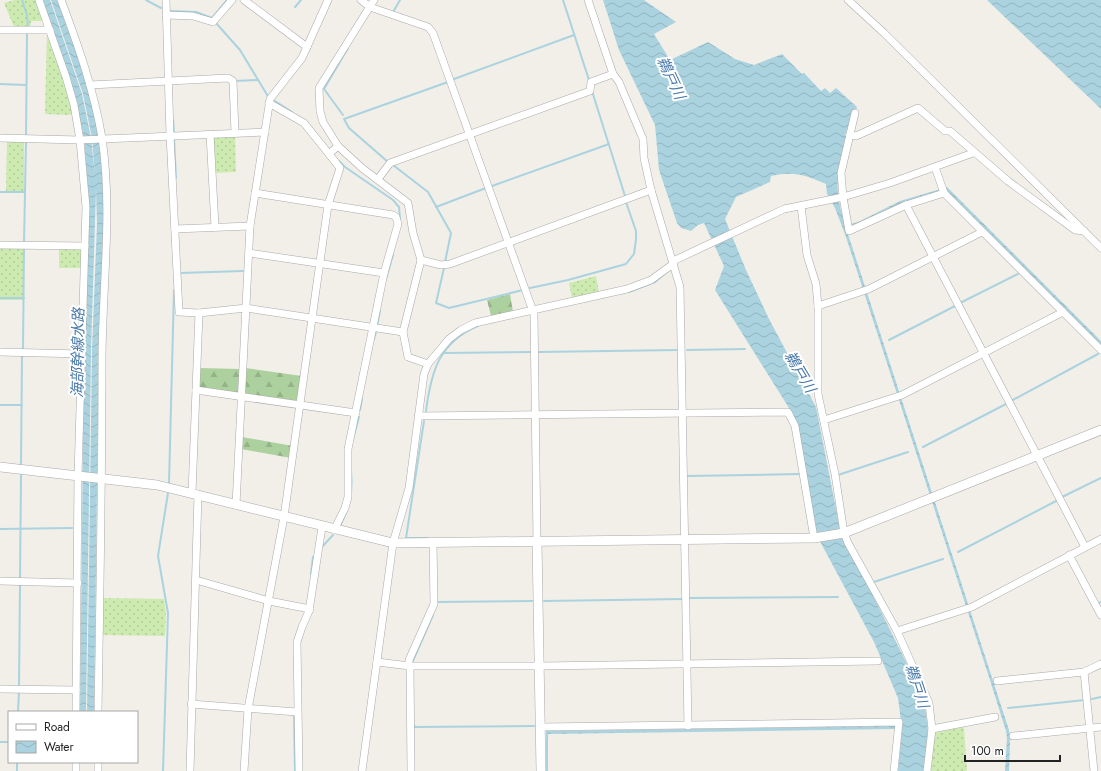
<svg xmlns="http://www.w3.org/2000/svg" width="1101" height="771" font-family="Jost,'Noto Sans JP',sans-serif">
<style>
.grass{fill:url(#grass-dots)}
.forest{fill:url(#forest-firs)}
.water{fill:url(#water-waves)}
.lines{fill:none;stroke-linecap:round;stroke-linejoin:round}
.stream{stroke:#aad3df;stroke-width:2}
.minor-casing{stroke:#a9a9a9;stroke-width:8}
.tertiary-casing{stroke:#a9a9a9;stroke-width:10}
.minor{stroke:#fff;stroke-width:7}
.tertiary{stroke:#fff;stroke-width:9}
.labels{text-anchor:middle;dominant-baseline:central;stroke-width:4;stroke-linejoin:round;paint-order:stroke}
.water-label{font-size:15px;font-style:italic;fill:#4a7aab;stroke:#fff}
</style>
<defs>
<pattern id="grass-dots" width="8" height="8" patternUnits="userSpaceOnUse"><rect width="8" height="8" fill="#cdebb0"/><path d="M2 2h.1M6 6h.1" fill="none" stroke="#b0c997" stroke-width="1.8" stroke-linecap="round"/></pattern>
<pattern id="forest-firs" width="22" height="20" patternUnits="userSpaceOnUse"><rect width="22" height="20" fill="#add19e"/><path d="M5 1l3.5 6h-7zM16 11l3.5 6h-7z" fill="#95b388"/></pattern>
<pattern id="water-waves" width="16" height="10" patternUnits="userSpaceOnUse"><rect width="16" height="10" fill="#aad3df"/><path d="M0 5q4-4 8 0t8 0" fill="none" stroke="#92b5bf"/></pattern>
</defs>
<rect width="100%" height="100%" fill="#f2efe9"/>
<g class="grass">
<path d="M15,0H36L44,21H31L30,31L14,27L4,3Z"/>
<path d="M47,34L65,82L72,113L70,115L45,114Z"/>
<path d="M235,135L236,172L213,173L211,138Z"/>
<path d="M7,139H24V191H6Z"/>
<rect x="0" y="247" width="23" height="53"/>
<rect x="59" y="248" width="22" height="20"/>
<path d="M596,276L599,293L572,298L569,283Z"/>
<path d="M102,598L164,599L166,613L165,636L101,635Z"/>
<path d="M964,727L967,771H930L935,733Z"/>
</g>
<g class="forest">
<path d="M510,294L513,312L491,316L487,300Z"/>
<path d="M199,368L240,369V392L237,393L200,388L199,386Z"/>
<path d="M246,368L302,376L299,401L247,395L244,392Z"/>
<path d="M242,437L293,446L291,458L241,449Z"/>
</g>
<g class="water">
<path d="M43,0H50L82,94L91,138L95,176L92,138L83,94L51,0H59C73,41 90,82 97,124C109,199 100,275 99,351C97,471 96,592 94,712H87L92,350L97,224L96,189L91,350L86,712H80L84,349L89,204L84,139L75,95Z"/>
<path d="M603,0H644L676,22L654,34L670,60L708,42L735,59L754,65L782,54L802,74L804,73L821,91L825,88L830,93L836,88L857,107L850,128L847,129L845,136L847,137C838,176 832,187 846,226L860,221L900,201L947,187L1101,341V346L947,191L897,205L847,231L1009,730L1010,743L1009,771H1005L1007,738L1006,731L989,677L846,237L835,208L827,194L826,184C805,175 794,171 771,176L770,182L736,197L725,219L746,270L769,319L816,407L840,529L924,698L928,730L924,771H898L902,729L898,698L874,642L816,534L794,416L715,290L724,266L704,223L698,225L691,231L681,228L677,223L659,170L655,125L619,50Z"/>
<path d="M987,0H1101V109Z"/>
<path d="M895,726V729L546,734V731Z"/>
</g>
<g class="lines">
<g class="stream">
<path d="M22,0L27,15L28,27"/>
<path d="M146,0L161,8"/>
<path d="M563,0L589,80"/>
<path d="M295,7L301,0"/>
<path d="M170,11L196,12L212,18L227,0"/>
<path d="M393,12L400,0"/>
<path d="M216,23L240,50L269,98"/>
<path d="M454,79L574,35"/>
<path d="M235,81L258,80"/>
<path d="M0,84L26,85"/>
<path d="M592,91L625,196"/>
<path d="M275,101L292,112"/>
<path d="M343,115L324,89L348,48"/>
<path d="M173,120L174,132"/>
<path d="M26,137L27,33"/>
<path d="M174,138L176,178"/>
<path d="M339,161L345,167L393,200L399,207L400,219"/>
<path d="M388,162L349,128L344,119L448,82"/>
<path d="M393,165L428,192L451,233L445,262"/>
<path d="M492,186L609,144"/>
<path d="M0,192H25"/>
<path d="M436,207L486,188"/>
<path d="M24,243L26,141"/>
<path d="M444,268L436,303L449,308L523,290"/>
<path d="M180,273L243,271"/>
<path d="M386,279L393,255"/>
<path d="M530,288L568,280L626,264L634,254L636,239V231L626,202"/>
<path d="M629,292L655,282L667,272"/>
<path d="M0,298H24"/>
<path d="M960,303L1018,274"/>
<path d="M377,326L380,311"/>
<path d="M374,339L376,332"/>
<path d="M889,340L955,306"/>
<path d="M23,350L24,247"/>
<path d="M687,350L745,349"/>
<path d="M539,352L678,350"/>
<path d="M444,353L530,352"/>
<path d="M1011,401L1098,354"/>
<path d="M0,405H22"/>
<path d="M360,410L362,399"/>
<path d="M426,411C431,372 439,342 478,326"/>
<path d="M424,421L406,538H428"/>
<path d="M353,439L359,417"/>
<path d="M923,447L1006,404"/>
<path d="M21,465L22,356"/>
<path d="M838,475L908,452"/>
<path d="M688,476L799,474"/>
<path d="M169,483L174,290"/>
<path d="M1062,497L1101,478"/>
<path d="M340,526C350,507 353,492 351,471"/>
<path d="M0,529L72,528"/>
<path d="M322,547L333,535"/>
<path d="M958,552L1058,500"/>
<path d="M311,574L313,557"/>
<path d="M20,579L21,475"/>
<path d="M874,582L943,559"/>
<path d="M690,598L838,597"/>
<path d="M544,601L683,599"/>
<path d="M437,602L533,601"/>
<path d="M1097,604L1101,602"/>
<path d="M412,663L433,615"/>
<path d="M19,687L20,584"/>
<path d="M1092,699L1101,697"/>
<path d="M1008,708L1085,700"/>
<path d="M18,712L19,691"/>
<path d="M294,715L295,771"/>
<path d="M414,725V727L534,726"/>
<path d="M547,732V771"/>
<path d="M0,742H9"/>
<path d="M17,771V762"/>
<path d="M163,771L168,613L158,556L168,493"/>
</g>
<g class="minor-casing">
<g id="minor">
<path d="M39,0L66,77L74,105L80,140L86,207L78,475L76,712"/>
<path d="M61,0C78,45 94,90 102,138C113,212 102,287 102,362C102,479 100,595 98,712"/>
<path d="M166,0L170,135L179,312L199,313L246,308L403,332"/>
<path d="M244,0L307,47"/>
<path d="M361,0L370,7L428,27L433,33L534,314L537,542"/>
<path d="M374,0L319,88L320,111L323,122L338,146L362,168L408,203L413,233L421,260L403,332L408,357L428,364"/>
<path d="M588,0L613,74L619,82L643,139L644,158L651,190L680,287L688,726"/>
<path d="M848,0L884,33L1101,248"/>
<path d="M166,15L193,16L213,22L232,0"/>
<path d="M0,30H50"/>
<path d="M90,85L228,78L233,81L235,133"/>
<path d="M269,103L304,123L329,154"/>
<path d="M855,113L841,173L843,197L849,231L906,205L944,193"/>
<path d="M210,134L215,227"/>
<path d="M850,135L856,136L918,108L945,131H950L1008,181L1075,230L1084,231"/>
<path d="M0,138L80,140L265,132"/>
<path d="M935,167L944,193L1101,350"/>
<path d="M378,179L390,163L590,91L591,82L613,74"/>
<path d="M255,193L393,215L396,217L398,224L384,273L348,449V497L345,508L334,530"/>
<path d="M906,205L1085,547"/>
<path d="M801,206L807,255L816,284L818,306V394L835,474L844,533L848,543L897,631L929,703L932,729L927,771"/>
<path d="M175,229L250,226"/>
<path d="M0,245L85,246"/>
<path d="M249,253L384,273"/>
<path d="M421,260L441,265L450,264L651,190"/>
<path d="M673,261L784,209L843,197L890,183L973,153"/>
<path d="M818,306L869,289L982,232"/>
<path d="M0,352L82,354"/>
<path d="M196,390L356,413"/>
<path d="M418,416L788,412L795,426L814,538"/>
<path d="M824,420L902,395L1063,312"/>
<path d="M192,493L199,313"/>
<path d="M236,505L250,226L270,99L302,58L328,0"/>
<path d="M1069,555L1101,615"/>
<path d="M196,580L269,601L310,609"/>
<path d="M0,581L78,583"/>
<path d="M897,631L972,607L1101,539"/>
<path d="M377,662L410,666H540L878,661"/>
<path d="M409,665V660L434,604L433,543"/>
<path d="M410,666L411,771"/>
<path d="M1084,672L1094,771"/>
<path d="M997,681L1084,672L1101,664"/>
<path d="M0,689L76,690"/>
<path d="M191,704L297,712"/>
<path d="M541,727L899,722L894,771"/>
<path d="M932,729L995,717"/>
<path d="M1013,736L1101,727"/>
<path d="M76,771V762"/>
<path d="M98,771V762"/>
<path d="M190,771L198,494"/>
<path d="M244,771L248,709L284,517L328,205L340,168L329,154L338,146"/>
<path d="M299,771L297,642L302,627L309,611L322,527"/>
<path d="M362,771L393,543L409,488L424,374L428,364L449,339L461,330L475,323L627,289L651,280L673,264"/>
</g>
</g>
<g class="tertiary-casing">
<g id="tertiary">
<path d="M0,467L157,485L393,543L814,538L844,533L1101,430"/>
<path d="M537,542L541,771"/>
</g>
</g>
<use href="#minor" class="minor"/>
<use href="#tertiary" class="tertiary"/>
</g>
<g class="labels">
<g class="water-label">
<text transform="translate(671 78) rotate(65)">鵜戸川</text>
<text transform="translate(78 353) rotate(-89)">海部幹線水路</text>
<text transform="translate(800 372) rotate(59)">鵜戸川</text>
<text transform="translate(917 686) rotate(72)">鵜戸川</text>
</g>
</g>
<rect x="8" y="711" width="130" height="52" fill="#ffffff" stroke="#a7a7a7"/>
<rect x="16" y="724" width="20" height="6" fill="#ffffff" stroke="#a7a7a7"/>
<text x="44" y="731" font-size="12" fill="#222222">Road</text>
<rect x="16" y="741" width="20" height="12" fill="url(#water-waves)" stroke="#a7a7a7"/>
<text x="44" y="751" font-size="12" fill="#222222">Water</text>
<path d="M965 755v6h95v-6" fill="none" stroke="#222222" stroke-width="2"/>
<text x="971" y="755" font-size="12" fill="#222222" stroke="#ffffff" stroke-width="3" paint-order="stroke">100 m</text>
</svg>
